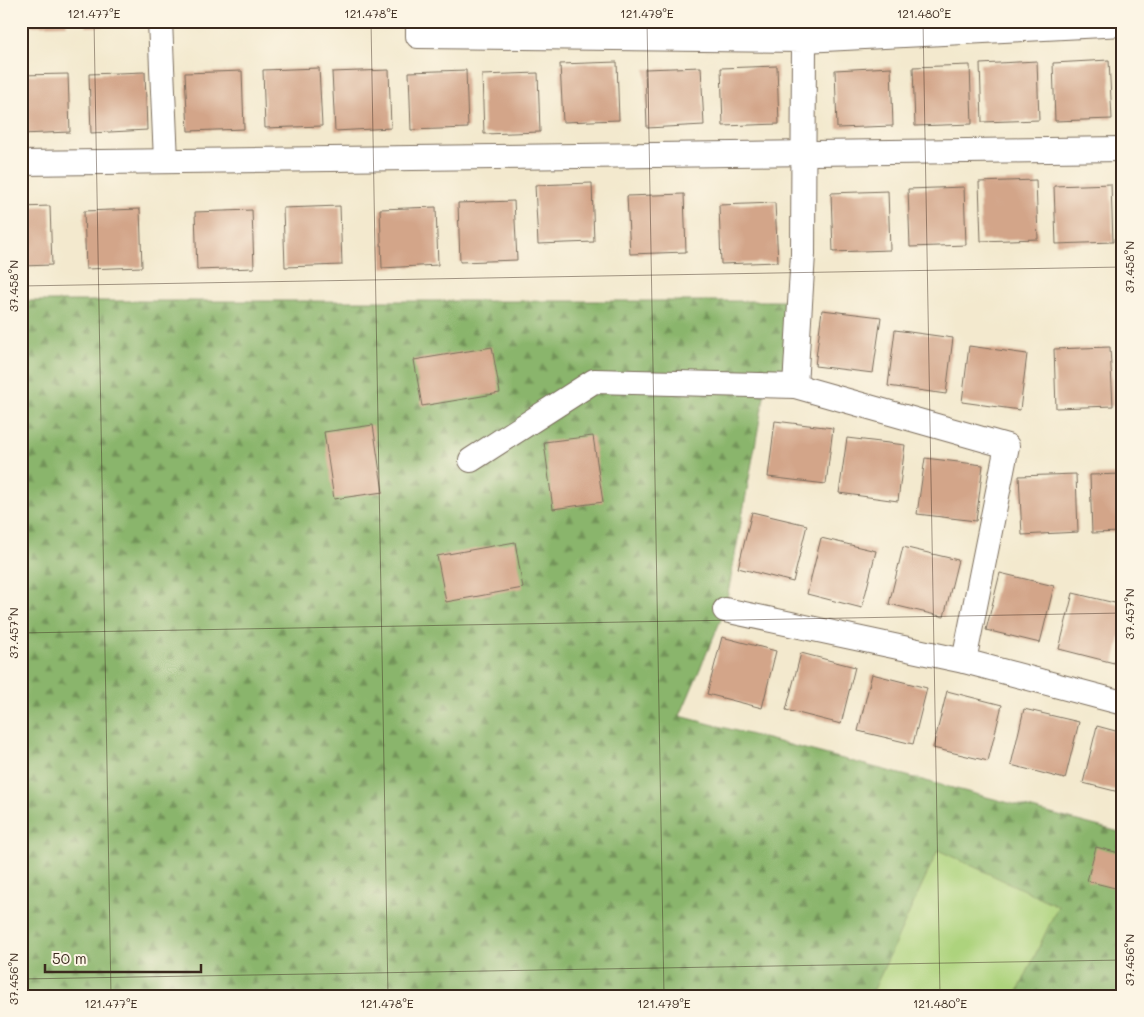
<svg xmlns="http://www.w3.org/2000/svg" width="1144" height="1017" font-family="Mali,sans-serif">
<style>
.forest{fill:url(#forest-firs);stroke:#627045}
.garden{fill:#add37d;stroke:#747e4e}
.building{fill:#d3a589}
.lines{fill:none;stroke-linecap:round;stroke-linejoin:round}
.minor-casing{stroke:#7b6d5c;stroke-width:26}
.minor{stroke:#fff;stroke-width:24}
.ticks{fill:none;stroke:#3b2a1e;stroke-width:1;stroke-opacity:0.45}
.neatline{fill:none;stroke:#3b2a1e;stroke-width:2}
.ticks-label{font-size:12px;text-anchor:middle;fill:#3b2a1e}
</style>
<defs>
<pattern id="forest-firs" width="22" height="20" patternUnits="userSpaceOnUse" patternTransform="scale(1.25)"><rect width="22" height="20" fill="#8ab56c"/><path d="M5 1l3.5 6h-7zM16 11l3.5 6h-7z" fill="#729358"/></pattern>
</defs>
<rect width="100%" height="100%" fill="#fcf5e5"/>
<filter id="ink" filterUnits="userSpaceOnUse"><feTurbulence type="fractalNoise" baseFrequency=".02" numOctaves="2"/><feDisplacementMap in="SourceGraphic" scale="10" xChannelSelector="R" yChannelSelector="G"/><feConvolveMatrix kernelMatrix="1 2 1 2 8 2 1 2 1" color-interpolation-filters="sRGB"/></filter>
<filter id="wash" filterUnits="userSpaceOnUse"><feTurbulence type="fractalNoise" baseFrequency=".0096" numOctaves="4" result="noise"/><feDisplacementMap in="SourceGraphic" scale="20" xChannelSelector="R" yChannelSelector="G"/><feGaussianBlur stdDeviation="1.12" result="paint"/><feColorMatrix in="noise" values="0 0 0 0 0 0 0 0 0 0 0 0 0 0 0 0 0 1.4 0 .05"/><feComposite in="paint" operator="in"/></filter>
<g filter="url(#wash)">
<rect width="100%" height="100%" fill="#f3e9ce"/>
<path class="forest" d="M21,301H800L795,386H766L725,610L680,716L1123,833V996H21Z"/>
<path class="garden" d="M938,850L1058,906L1016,996H871Z"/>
<g id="blocks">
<g class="building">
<path d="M21,21H66L67,25L21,26Z"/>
<path d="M86,21H142V25L86,27Z"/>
<path d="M1109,60L1112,119L1055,121L1053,63Z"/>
<path d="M1037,61L1039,120L982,122L980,64Z"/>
<path d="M617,62L619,120L563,122L560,64Z"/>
<path d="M970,65L972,124L915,126L913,67Z"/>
<path d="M777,66L779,124L723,126L721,68Z"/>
<path d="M701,67L704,125L647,128L645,69Z"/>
<path d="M891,67L893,126L837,128L835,70Z"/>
<path d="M319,68L322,126L265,128L263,70Z"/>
<path d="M389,70L391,128L335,131L332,72Z"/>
<path d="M466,70L468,128L411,130L409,72Z"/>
<path d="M242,71L244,129L188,131L185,73Z"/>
<path d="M145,72L147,130L91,133L89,74Z"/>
<path d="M538,73L540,132L484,134L482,75Z"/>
<path d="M68,74L70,132L21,134V75Z"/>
<path d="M1036,180L1038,239L981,241L979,182Z"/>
<path d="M592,183L594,242L538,244L535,185Z"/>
<path d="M1111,184L1113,242L1056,244L1054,186Z"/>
<path d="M964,187L966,245L910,247L908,189Z"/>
<path d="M888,191L890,250L833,252L831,193Z"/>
<path d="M684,194L686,252L630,254L627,196Z"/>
<path d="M514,201L517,260L460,262L458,203Z"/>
<path d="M775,203L778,262L721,264L719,205Z"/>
<path d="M50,206L52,265L21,266V207Z"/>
<path d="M340,206L342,265L285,267L283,208Z"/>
<path d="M436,207L438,265L382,268L380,209Z"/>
<path d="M140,209L142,267L86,269L84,211Z"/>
<path d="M252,210L254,268L197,270L195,212Z"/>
<path d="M822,310L881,317L873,373L815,366Z"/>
<path d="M895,330L953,338L946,394L888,386Z"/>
<path d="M969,346L1027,354L1020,410L962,402Z"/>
<path d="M492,347L500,393L422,406L414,360Z"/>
<path d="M1110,347L1113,406L1056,408L1054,349Z"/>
<path d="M775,421L833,428L826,484L768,477Z"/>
<path d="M373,425L383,492L334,499L324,432Z"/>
<path d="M593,436L603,502L553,509L544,442Z"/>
<path d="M847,438L905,445L898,501L839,493Z"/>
<path d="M925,458L983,465L976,521L917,514Z"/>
<path d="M1076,474L1078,532L1022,535L1019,476Z"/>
<path d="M1123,474V532L1092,533L1090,475Z"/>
<path d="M752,512L807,525L793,582L738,568Z"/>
<path d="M821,538L876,551L862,608L807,594Z"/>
<path d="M515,542L523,588L446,602L437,556Z"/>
<path d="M903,547L958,560L944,617L889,604Z"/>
<path d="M1000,573L1054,586L1040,643L986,630Z"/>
<path d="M1073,593L1123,605V626L1114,663L1059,649Z"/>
<path d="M722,637L776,651L762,708L707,694Z"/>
<path d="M801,653L855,667L841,724L786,710Z"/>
<path d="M872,674L927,688L913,744L858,731Z"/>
<path d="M947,691L1002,705L988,761L933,748Z"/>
<path d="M1024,709L1079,722L1065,779L1011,765Z"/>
<path d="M1097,726L1123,733V793L1083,783Z"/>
<path d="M1096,847L1123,854V890L1087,881Z"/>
</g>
</g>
</g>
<g filter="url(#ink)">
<use href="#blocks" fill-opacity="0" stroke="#7b6d5c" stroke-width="1"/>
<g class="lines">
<g class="minor-casing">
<g id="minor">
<path d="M160,21L166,161"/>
<path d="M418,21V36L804,40L803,254L795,386L1007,446L964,661L1123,703"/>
<path d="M804,40L1123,24"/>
<path d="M21,163L1123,149"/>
<path d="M471,460L594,381L795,386"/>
<path d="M725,610L964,661"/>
</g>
</g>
<use href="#minor" class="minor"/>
</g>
</g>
<path class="ticks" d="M94,21L111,996M371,21L388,996M647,21L664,996M923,21L940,996M21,286L1123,267M21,633L1123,613M21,979L1123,960"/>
<rect width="1144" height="1017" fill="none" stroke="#fcf5e5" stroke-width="55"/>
<path d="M45 964v8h156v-8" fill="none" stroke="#3b2a1e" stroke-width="2.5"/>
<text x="52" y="964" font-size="15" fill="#3b2a1e" stroke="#fcf5e5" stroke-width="4" paint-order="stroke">50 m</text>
<rect x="28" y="28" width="1088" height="962" class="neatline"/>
<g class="ticks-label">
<text x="94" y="18">121.477°E</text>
<text x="371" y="18">121.478°E</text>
<text x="647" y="18">121.479°E</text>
<text x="924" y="18">121.480°E</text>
<text transform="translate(1130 267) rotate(-90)" y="4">37.458°N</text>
<text transform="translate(14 286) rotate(-90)" y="4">37.458°N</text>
<text transform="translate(1130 614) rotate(-90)" y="4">37.457°N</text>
<text transform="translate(14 633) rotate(-90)" y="4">37.457°N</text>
<text transform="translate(1130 960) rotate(-90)" y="4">37.456°N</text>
<text transform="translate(14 979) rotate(-90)" y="4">37.456°N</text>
<text x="111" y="1008">121.477°E</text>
<text x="387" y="1008">121.478°E</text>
<text x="664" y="1008">121.479°E</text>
<text x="940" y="1008">121.480°E</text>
</g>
</svg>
